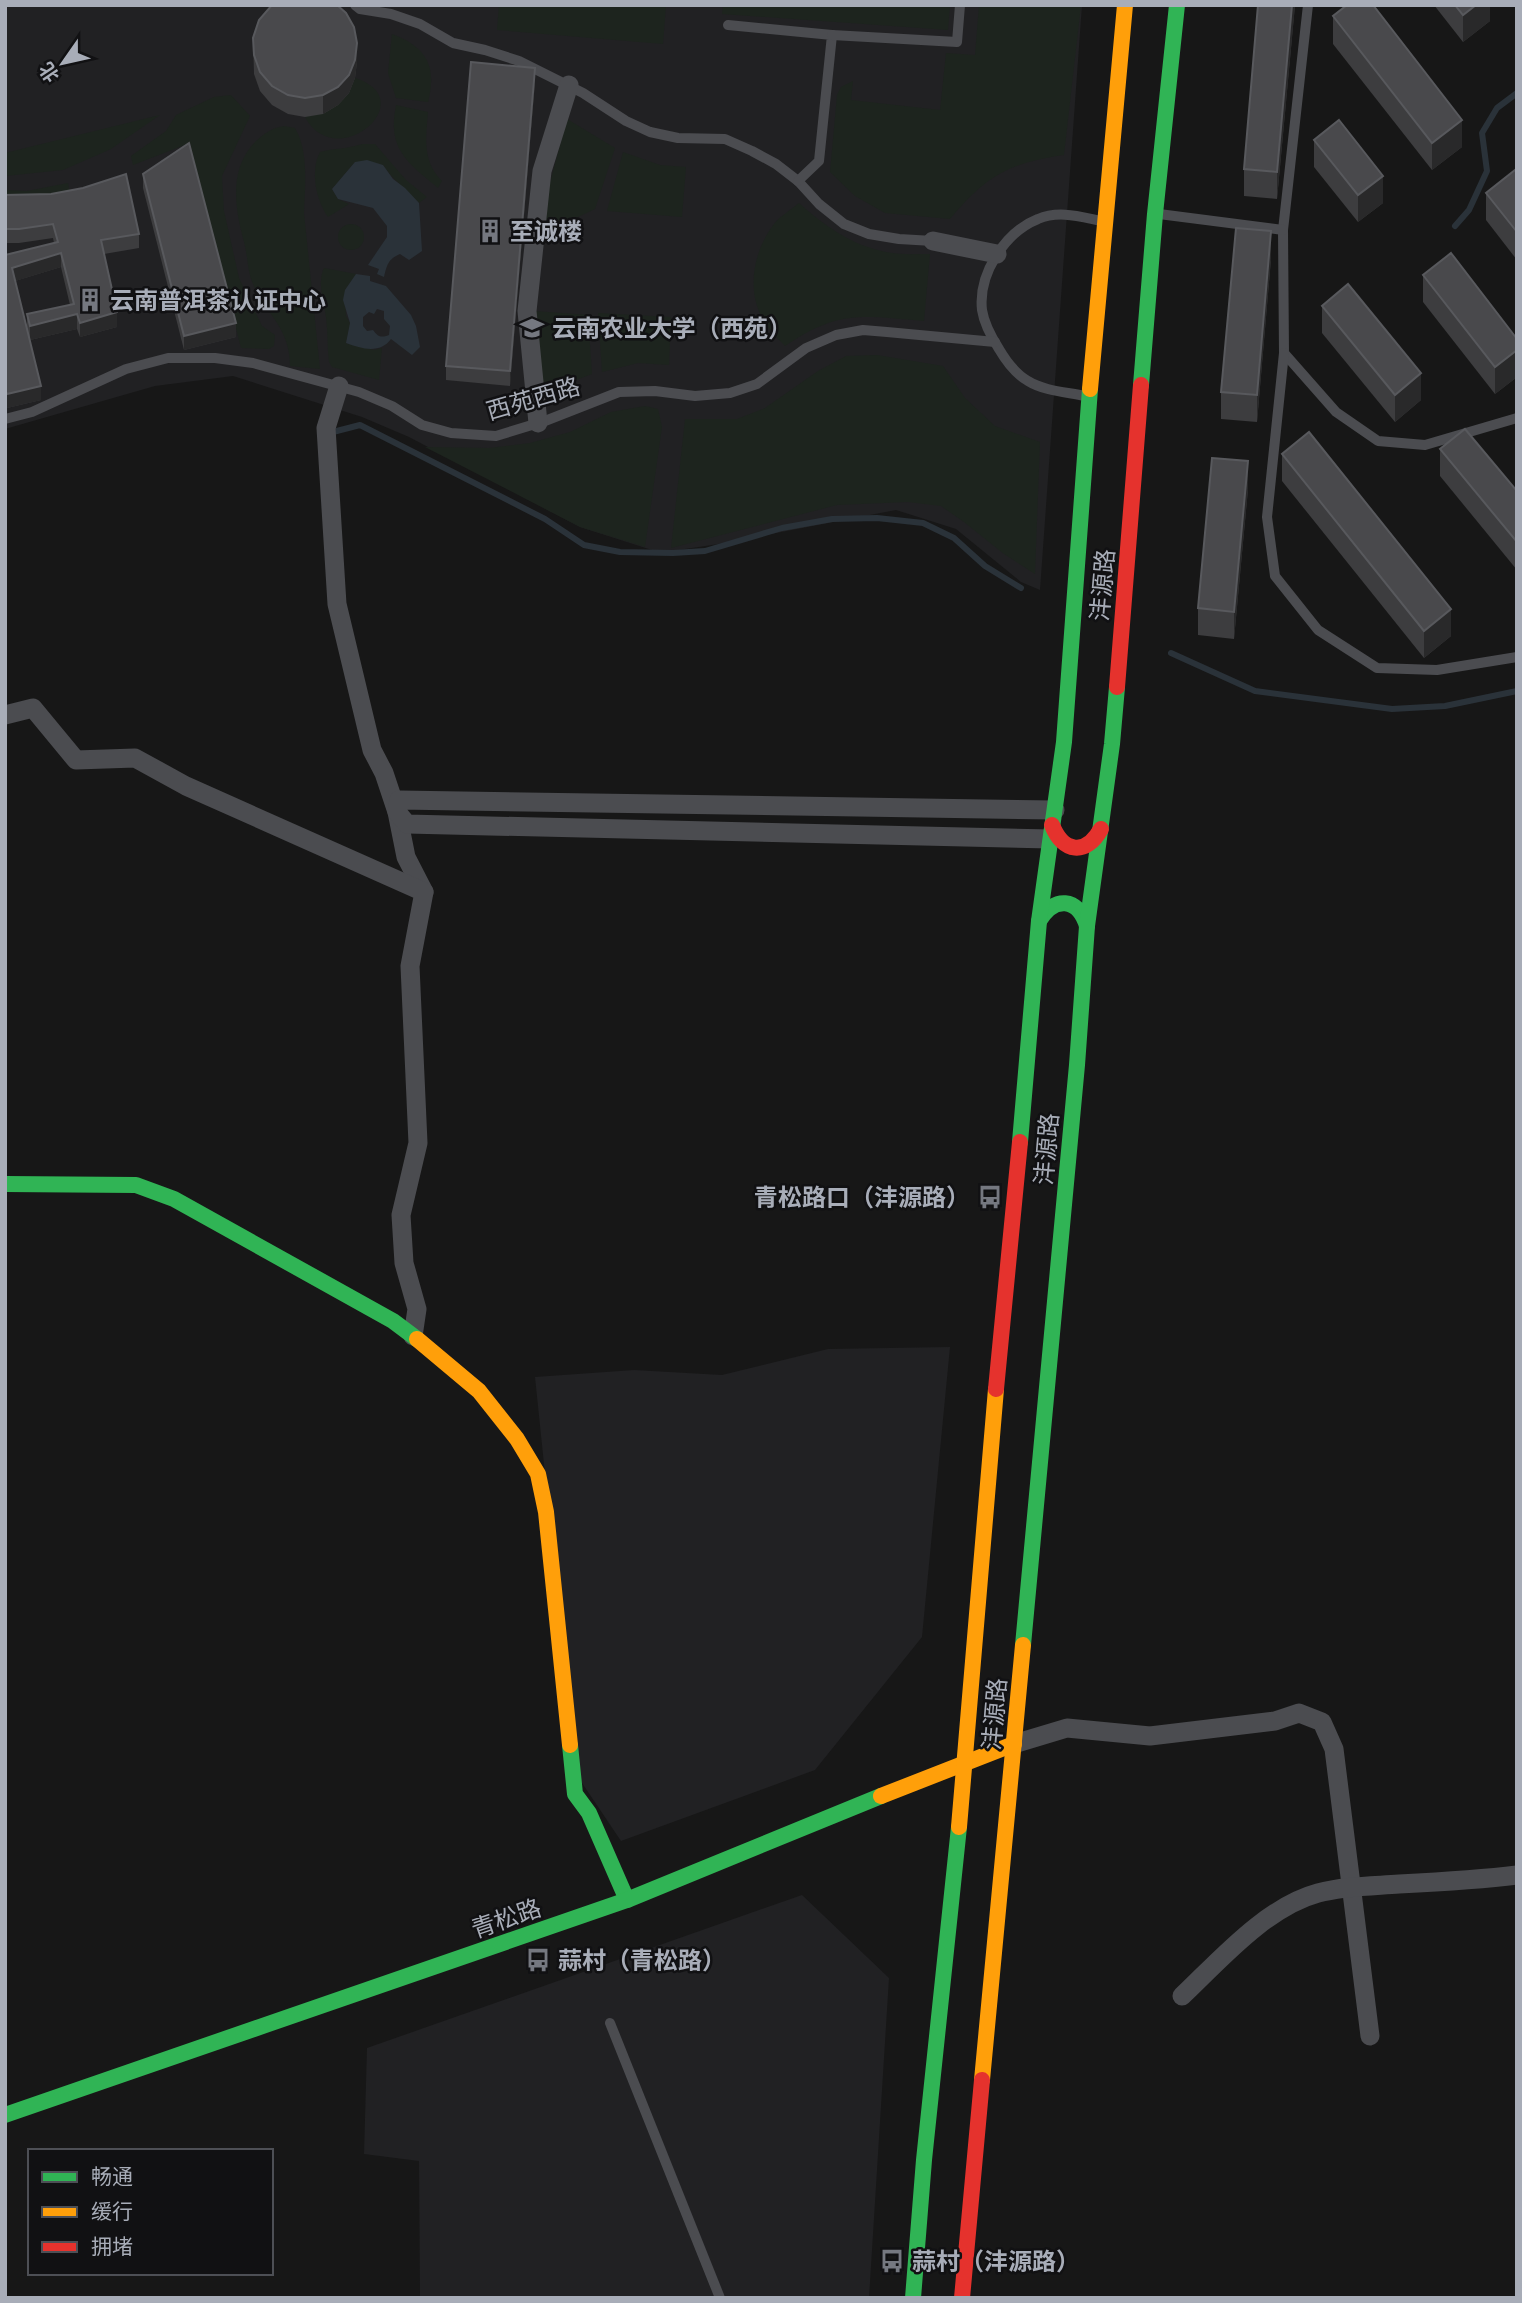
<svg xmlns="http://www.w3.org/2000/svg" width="1522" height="2303" font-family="'IBM Plex Sans','Noto Sans SC',sans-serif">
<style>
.built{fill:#212123}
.green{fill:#1d241e}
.water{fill:#2a3239;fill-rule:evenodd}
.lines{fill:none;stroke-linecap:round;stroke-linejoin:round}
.stream{stroke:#2a3239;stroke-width:6}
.lane{stroke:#4b4c50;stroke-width:10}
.street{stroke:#4b4c50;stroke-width:19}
.fast{stroke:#30b455;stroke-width:16}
.slow{stroke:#ff9f0a;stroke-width:16}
.jam{stroke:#e5322d;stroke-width:16}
.wall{fill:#3d3d3f;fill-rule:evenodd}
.shaded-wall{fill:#29292a}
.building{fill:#49494c;stroke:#58595d;stroke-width:2}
.labels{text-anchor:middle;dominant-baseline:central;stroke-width:5;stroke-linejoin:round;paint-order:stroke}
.poi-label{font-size:24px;font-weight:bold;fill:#a8adb8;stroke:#111113;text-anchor:start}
.street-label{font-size:24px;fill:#a8adb8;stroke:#111113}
</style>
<rect width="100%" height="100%" fill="#171717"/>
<g class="built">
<path d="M5,5H1082L1040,590L1021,582L956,529L896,510L725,543L672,551L652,550L580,527L409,437L362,417L233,376L155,386L5,429Z"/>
<path d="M950,1347L922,1637L815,1770L621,1841L576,1774L535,1377L634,1370L722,1375L828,1349Z"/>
<path d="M802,1895L889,1978L869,2298H420L419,2161L364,2154L367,2048Z"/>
</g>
<g class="green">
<path d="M499,5H666L663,44L497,30Z"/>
<path d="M723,5H950L948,30L722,14Z"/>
<path d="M979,5H1081L1064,155C1009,163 986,176 950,219L885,213L855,196L830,172L837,95L841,87L853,81L851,100L940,110L946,53L975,55Z"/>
<path d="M392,34C427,47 437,67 428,102L396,98L388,73Z"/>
<path d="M355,78C424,100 336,175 305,117C330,112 345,101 355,78Z"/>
<path d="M231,95L250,116L222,176L224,211L239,278L262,326L275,335L274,346L269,349L241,348L190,143L133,165L131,156L166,131L176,115L214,97Z"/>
<path d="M396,105L428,112C426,138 422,161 442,181L438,188C407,162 387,149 396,105Z"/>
<path d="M160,115L111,149L63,170L5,176V153Z"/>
<path d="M567,119L615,148L595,209L561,225L545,219L548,190Z"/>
<path d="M284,126L295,128C309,152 305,186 304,213L320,369L290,366C290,328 267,315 253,284C247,270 248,256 244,242C235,208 228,169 256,141C265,133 272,128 284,126Z"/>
<path d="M362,144H375L406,180L427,197L419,203C407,190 393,180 383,165L355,162L332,189L338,199L349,204L328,217C316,200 310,171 320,152C334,148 348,149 362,144Z"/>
<path d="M623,152L660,165L686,167L682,217L607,211Z"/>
<path d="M68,183L71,198L5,207V190L27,191Z"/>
<path d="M799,203C825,226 851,245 886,252C900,255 916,254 930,254L924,321C863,316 839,309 785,346C779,340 772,333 767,326C745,295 752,253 774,224C780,216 791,210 799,203Z"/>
<circle cx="351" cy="237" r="13"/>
<path d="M324,268L356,274L345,290L346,316L350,323L346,343L374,350L382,348L379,380L332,367L329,362C327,347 328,332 326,317C324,301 317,283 324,268Z"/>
<path d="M535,311L588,315L592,374L542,393Z"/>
<path d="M598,313L671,317L669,365L638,363L602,372Z"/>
<path d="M877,355L943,366L965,398L995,426L1040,442L1035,574L1004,554L964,522L941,506L908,502L837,505L671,548L685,419H737L765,408L818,371L846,356Z"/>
<path d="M645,406L658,409L662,427L645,547L580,527L425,447L489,448L530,443L570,432L611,412Z"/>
</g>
<g class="water">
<path d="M367,160L383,165L393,179L405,188L419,203L422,251L409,260L400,254C388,259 387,265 384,277L377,274L379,269L368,265L387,237V226L373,208L338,199L332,189L355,162Z"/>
<path d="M356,274L370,276V281L386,286L411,315L416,326L420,347L412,355L391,339C380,354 362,349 346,343L350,323L343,300L345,290ZM377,309L384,311V319L390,326L389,335C381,338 378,337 373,330L367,331L363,326V317L369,312L374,314Z"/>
</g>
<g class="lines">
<g class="stream">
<path d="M1455,226L1469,210L1487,171L1482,133L1497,108L1517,93"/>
<path d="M329,433L360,425L545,519L584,545L620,552L673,553L705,551L782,528L832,519L877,518L923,523L954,538L985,566L1021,588"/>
<path d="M1171,653L1255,691L1392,709L1445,706L1517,691"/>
</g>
<g class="lane">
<path d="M355,5L360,9L391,14L420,24L453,43L485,50L519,61L583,93L626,121L650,132L678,138L725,139L752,151L776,164L798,181L819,204L844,224L869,234L899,239L933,241"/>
<path d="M1308,5L1283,230L1284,353L1336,412L1378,441L1425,445L1517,418"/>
<path d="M728,25L832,35L819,161L798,181"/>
<path d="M832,35L957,42L960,5"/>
<path d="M1159,214L1283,230"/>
<path d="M1284,353L1267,517L1275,576L1318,630L1377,668L1437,670L1517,657"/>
<path d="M1085,396C1066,392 1044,391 1028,381C1016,374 1006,361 999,349C992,338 984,323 982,310C978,274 1005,232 1038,219C1059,210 1081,217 1102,221"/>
<path d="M5,419L32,412L126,369L168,358H215L253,363L359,392L392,406L422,425L451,433L496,436L545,421L619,392L655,391L695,396L730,393L757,384L806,348L836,335L863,330L887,332L995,342"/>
<path d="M610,2023L720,2298"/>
</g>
<g class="street">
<path d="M933,241L997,254"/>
<path d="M339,386L326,428L337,604L372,750L384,773L397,812L406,857L424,892"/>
<path d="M538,423L527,311L542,171L569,85"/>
<path d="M5,715L33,708L76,760L135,758L186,786L424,892L410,966L418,1143L401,1215L404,1263L417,1309L413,1336"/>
<path d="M1051,839L407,824L397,812L399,800L1055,810"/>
<path d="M1014,1744L1067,1728L1150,1736L1275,1721L1299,1713L1322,1722L1334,1749L1370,2036"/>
<path d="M1182,1996C1220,1960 1266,1907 1318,1893C1344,1886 1372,1886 1399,1884C1438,1882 1477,1880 1517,1875"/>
</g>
<g class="fast">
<path d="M1141,385L1155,214L1177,5"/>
<path d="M1039,921C1054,896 1078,897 1087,926"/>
<path d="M1020,1142L1039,921L1064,742L1090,389"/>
<path d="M5,1184L136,1185L174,1199L393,1321L417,1339"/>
<path d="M1023,1645L1077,1065L1087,926L1112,744L1117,687"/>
<path d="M570,1745L575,1794L589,1813L627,1900"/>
<path d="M5,2115L627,1900L881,1796"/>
<path d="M913,2298L924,2160L959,1827"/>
</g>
<g class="slow">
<path d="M1090,389L1125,5"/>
<path d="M417,1339L479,1391L517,1439L538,1474L546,1512L570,1745"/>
<path d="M881,1796L1014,1744"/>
<path d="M959,1827L996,1389"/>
<path d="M982,2080L1023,1645"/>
</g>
<g class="jam">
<path d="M1117,687L1141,385"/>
<path d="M1052,825C1063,853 1086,856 1101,829"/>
<path d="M996,1389L1020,1142"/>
<path d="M962,2298L982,2080"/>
</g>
</g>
<g class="wall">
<path d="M1258,5H1295L1277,199L1244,196V169Z"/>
<path d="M1434,5H1490V21L1463,42Z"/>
<path d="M1333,16L1462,147L1432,170L1333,44Z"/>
<path d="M253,38L357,62L355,78L349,93L338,105L323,114L305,117L288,114L272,105L260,91L254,74Z"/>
<path d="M535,82L510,386L446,380V366Z"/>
<path d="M1314,140L1383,203L1358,222L1314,167Z"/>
<path d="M1517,173V260L1486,220V193Z"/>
<path d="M143,174L236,337L184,350L143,188Z"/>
<path d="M5,195L139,234V248L104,254L117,327L80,337L77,329L30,340L41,400L7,408L5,403V255L54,243L53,238L19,243H5ZM61,267L70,305L27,314V328L15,281Z"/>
<path d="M1271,259L1257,422L1221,419V392Z"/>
<path d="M1423,275L1517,339V377L1495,394L1423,302Z"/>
<path d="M1322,306L1421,400L1395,422L1322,333Z"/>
<path d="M1440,449L1517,491V570L1440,476Z"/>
<path d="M1282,454L1451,636L1424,658L1282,481Z"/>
<path d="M1248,489L1234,639L1198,635V608Z"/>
</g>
<g class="shaded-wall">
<path d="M1292,5H1295L1277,199V172Z"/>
<path d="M1476,5H1490V21L1463,42V15Z"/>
<path d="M357,43V62L355,78L349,93L338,105L323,114V95Z"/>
<path d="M535,68V82L510,386V371Z"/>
<path d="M1462,120V147L1432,170V143Z"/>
<path d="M1383,176V203L1358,222V195Z"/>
<path d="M1271,231V259L1257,422V395Z"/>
<path d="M61,253V267L12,282V268Z"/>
<path d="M117,312V327L80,337V323Z"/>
<path d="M77,314V329L30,340V326Z"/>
<path d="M236,323V337L184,350V336Z"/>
<path d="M1517,350V377L1495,394V367Z"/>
<path d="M1421,373V400L1395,422V395Z"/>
<path d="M41,386V400L7,408V394Z"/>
<path d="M1248,461V489L1234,639V612Z"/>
<path d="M1451,609V636L1424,658V631Z"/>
</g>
<g class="building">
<path d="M272,5H337L346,13L354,27L357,43L355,60L349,75L338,87L323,95L305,98L288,95L272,86L260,72L254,55L253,38L259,20Z"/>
<path d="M1258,5H1292L1277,172L1244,169Z"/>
<path d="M1347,5H1373L1462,120L1432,143L1333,16Z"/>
<path d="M1455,5H1476L1463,15Z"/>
<path d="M471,62L535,68L510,371L446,366Z"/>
<path d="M1339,120L1383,176L1358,195L1314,140Z"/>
<path d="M189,143L236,323L184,336L143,174Z"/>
<path d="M1515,170L1517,173V232L1486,193Z"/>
<path d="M126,174L139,234L101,240L117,312L80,323L77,314L30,326L27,314L74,304L61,253L12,268L41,386L7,394L5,389V255L58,242L53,224L19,229H5V195L51,194L83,188Z"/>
<path d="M1236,228L1271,231L1257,395L1221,392Z"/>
<path d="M1451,253L1517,339V350L1495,367L1423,275Z"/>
<path d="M1348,284L1421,373L1395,395L1322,306Z"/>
<path d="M1465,429L1517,491V542L1440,449Z"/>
<path d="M1309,432L1451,609L1424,631L1282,454Z"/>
<path d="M1212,458L1248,461L1234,612L1198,608Z"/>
</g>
<defs>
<g id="building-bare" transform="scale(1.89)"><path d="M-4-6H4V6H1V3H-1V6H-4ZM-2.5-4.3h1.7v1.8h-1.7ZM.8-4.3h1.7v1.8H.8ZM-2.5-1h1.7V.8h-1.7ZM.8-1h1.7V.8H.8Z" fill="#757880" stroke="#111113" stroke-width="2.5" paint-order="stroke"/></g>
<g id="university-bare" transform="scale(1.89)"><path d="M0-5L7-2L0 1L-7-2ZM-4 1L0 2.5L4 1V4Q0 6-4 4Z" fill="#757880" stroke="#111113" stroke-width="2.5" paint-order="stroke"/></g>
<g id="bus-bare" transform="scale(1.89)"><path d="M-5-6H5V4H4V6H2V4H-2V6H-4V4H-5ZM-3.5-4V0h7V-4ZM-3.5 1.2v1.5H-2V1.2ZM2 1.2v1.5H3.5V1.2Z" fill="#757880" stroke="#111113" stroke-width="2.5" paint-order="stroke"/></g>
</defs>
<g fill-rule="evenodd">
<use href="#building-bare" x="490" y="231"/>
<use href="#building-bare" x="90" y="300"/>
<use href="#university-bare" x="532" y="328"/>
<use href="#bus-bare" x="990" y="1197"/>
<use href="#bus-bare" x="538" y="1960"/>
<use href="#bus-bare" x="892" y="2261"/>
</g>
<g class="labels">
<g class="poi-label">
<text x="510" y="231">至诚楼</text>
<text x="110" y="300">云南普洱茶认证中心</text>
<text x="552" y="328">云南农业大学（西苑）</text>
<text x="970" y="1197" text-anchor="end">青松路口（沣源路）</text>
<text x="558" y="1960">蒜村（青松路）</text>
<text x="912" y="2261">蒜村（沣源路）</text>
</g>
<g class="street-label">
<text transform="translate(533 398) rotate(-16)">西苑西路</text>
<text transform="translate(1102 585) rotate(-85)">沣源路</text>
<text transform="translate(1046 1149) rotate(-85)">沣源路</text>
<text transform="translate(994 1714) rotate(-85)">沣源路</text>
<text transform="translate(506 1918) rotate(-19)">青松路</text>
</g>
</g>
<rect width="1522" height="2303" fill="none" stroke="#a8adb8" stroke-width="14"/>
<rect x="28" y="2149" width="245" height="126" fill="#111113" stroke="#4d4f55" stroke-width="2"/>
<rect x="42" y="2172" width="35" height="10" fill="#30b455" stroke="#4d4f55" stroke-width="2"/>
<text x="91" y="2184" font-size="21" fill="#a8adb8">畅通</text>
<rect x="42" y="2207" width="35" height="10" fill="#ff9f0a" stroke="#4d4f55" stroke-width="2"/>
<text x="91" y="2219" font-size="21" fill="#a8adb8">缓行</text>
<rect x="42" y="2242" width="35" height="10" fill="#e5322d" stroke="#4d4f55" stroke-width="2"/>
<text x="91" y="2254" font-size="21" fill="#a8adb8">拥堵</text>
<g transform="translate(63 63) rotate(236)" stroke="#111113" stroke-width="5" paint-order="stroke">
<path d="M0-5L12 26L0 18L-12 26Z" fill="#a8adb8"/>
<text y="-10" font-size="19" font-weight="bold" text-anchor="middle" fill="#a8adb8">北</text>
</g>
</svg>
